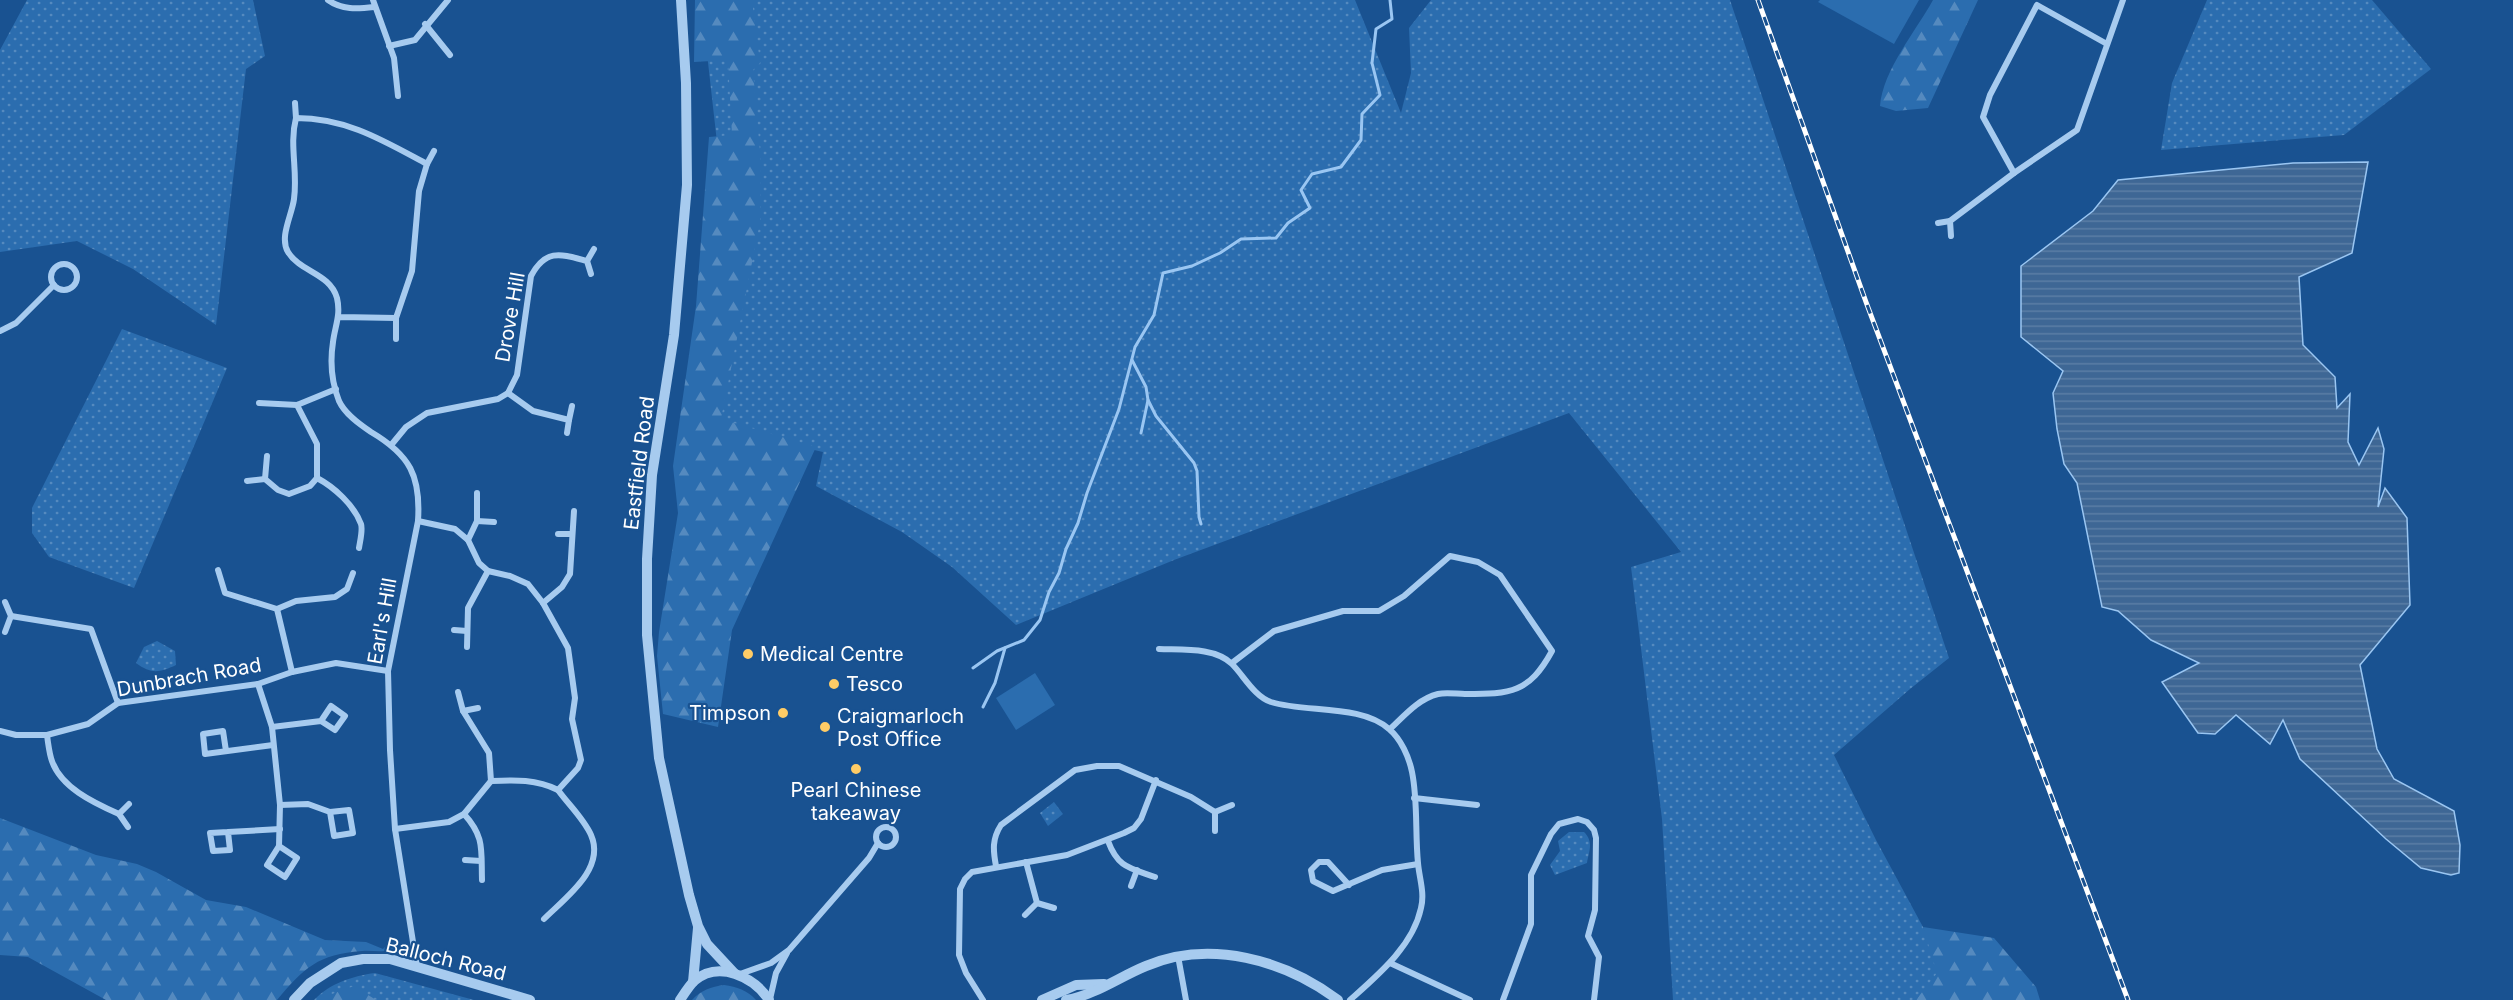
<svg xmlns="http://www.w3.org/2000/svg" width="2513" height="1000" font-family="Inter,sans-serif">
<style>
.grass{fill:url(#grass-dots)}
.forest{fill:url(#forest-firs)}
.garden{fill:#2b6daf}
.water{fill:url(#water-rules);stroke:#9ac6f2;stroke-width:1.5}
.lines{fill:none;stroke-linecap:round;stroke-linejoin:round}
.stream{stroke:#9ac6f2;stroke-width:3}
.minor{stroke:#a7cbef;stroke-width:6}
.tertiary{stroke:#a7cbef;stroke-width:10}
.rail-casing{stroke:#fff;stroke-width:5}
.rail{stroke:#195291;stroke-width:3;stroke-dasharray:9;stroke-linecap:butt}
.poi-dot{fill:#fc6;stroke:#195291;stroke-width:2}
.labels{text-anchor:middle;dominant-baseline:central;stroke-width:4.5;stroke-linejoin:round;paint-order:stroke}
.street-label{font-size:20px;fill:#fff;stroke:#195291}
.poi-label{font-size:20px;fill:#fff;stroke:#195291;text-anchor:start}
</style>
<defs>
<pattern id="grass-dots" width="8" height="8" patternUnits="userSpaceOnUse" patternTransform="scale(1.5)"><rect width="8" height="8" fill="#2b6daf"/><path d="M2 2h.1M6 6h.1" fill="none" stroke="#558abf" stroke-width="1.8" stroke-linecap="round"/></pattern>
<pattern id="forest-firs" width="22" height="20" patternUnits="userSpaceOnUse" patternTransform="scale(1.5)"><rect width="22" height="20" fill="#2b6daf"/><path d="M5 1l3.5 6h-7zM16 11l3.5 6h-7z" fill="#558abf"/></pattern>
<pattern id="water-rules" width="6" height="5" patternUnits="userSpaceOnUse" patternTransform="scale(1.5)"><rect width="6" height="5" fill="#3e6795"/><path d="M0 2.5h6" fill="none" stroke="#5b7ea5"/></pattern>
</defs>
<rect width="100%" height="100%" fill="#195291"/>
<g class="grass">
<path d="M27,0H253L265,56L246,69L216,325L133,269L77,241L0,252V50Z"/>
<path d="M701,0H1355L1401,113L1411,73L1409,28L1431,0H1730L1949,658L1910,689L1834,755L1876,840L1923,927L1956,1000H1673L1662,819L1631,567L1681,552L1569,413L1174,560L1016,625L952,567L902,532L816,486L823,452L710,426L722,187Z"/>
<path d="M2207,0H2372L2431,69L2344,135L2161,150L2172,83Z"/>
<path d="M122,329L227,368L134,588L49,557L32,533V508Z"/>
<path d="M157,641L175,651L176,665C159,673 151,674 136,663L144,647Z"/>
<path d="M1054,802L1063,814L1048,826L1040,813Z"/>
<path d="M1569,832H1584C1594,842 1589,851 1587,863L1555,875L1550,865L1560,851L1558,841Z"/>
<path d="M375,973L474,1000H314C330,983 353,976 375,973Z"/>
</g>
<g class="forest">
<path d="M695,0H752L760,63L753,70L761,164L760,222L721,419L816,447L732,630L718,727L663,714L657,656L659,632L678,513L673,466L696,306L709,137L732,135L728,60L694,62Z"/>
<path d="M1933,0H1978L1928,108L1896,111L1880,106C1883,70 1916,31 1933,0Z"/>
<path d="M0,818L96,855L137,864L156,872L206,900L246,907L325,940L366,942L383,949L395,937L398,939V947C385,954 375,950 362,951C318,954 304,968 277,1000H106L28,957L0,955Z"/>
<path d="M1923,927L1994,938L2036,987L2040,1000H1916L1937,973Z"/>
<path d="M724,985C737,987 747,990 756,1000H692C701,990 711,987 724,985Z"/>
<path d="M354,986L376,1000H319L321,998Z"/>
</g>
<g class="garden">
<path d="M1820,0H1919L1894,44L1818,2Z"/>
<path d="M1035,673L1055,705L1016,730L996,698Z"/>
</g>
<path class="water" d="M2368,162L2352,253L2299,277L2303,345L2335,377L2337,408L2350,394L2348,442L2359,465L2378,428L2384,449L2378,507L2385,488L2407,518L2410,605L2360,665L2377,749L2394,779L2454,811L2460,845L2459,873L2451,875L2421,868L2386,839L2300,759L2283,720L2270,744L2236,715L2215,734L2198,733L2162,682L2199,663L2151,640L2118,611L2102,607L2077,483L2064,464L2057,429L2053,393L2063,371L2021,337V266L2093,211L2118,180L2293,163Z"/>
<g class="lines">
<g class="stream">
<path d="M1132,360L1146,387L1148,400L1156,416L1194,463L1197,471L1199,517L1201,524"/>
<path d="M1141,433L1148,400"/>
<path d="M973,668L997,651L1024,640L1040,620L1049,592L1059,573L1066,549L1078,523L1087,493L1119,409L1135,347L1154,315L1163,273L1192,266L1220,253L1241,239L1276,238L1288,223L1310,208L1301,190L1312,174L1341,167L1361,140L1362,114L1380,95L1372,63L1376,29L1392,19L1390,0"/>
<path d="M983,707L995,683L1005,648"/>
</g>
<g class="minor">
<path d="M328,0C342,10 357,9 374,7"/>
<path d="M373,0L394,58L398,96"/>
<path d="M425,24L450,55"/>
<path d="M2107,44L2037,5L1990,95L1983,117L2014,173L2077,130L2123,0"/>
<path d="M389,46L415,40L448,0"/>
<path d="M295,103L296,118"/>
<path d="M427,164L434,151"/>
<path d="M1938,223L1950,221"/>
<path d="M1951,236L1950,221L2014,173"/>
<path d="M587,261L594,249"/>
<circle cx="64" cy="277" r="13"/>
<path d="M340,317L396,318L412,271L419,191L427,164C384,141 347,118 296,118C289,145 298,171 294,199C292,215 279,237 288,252C300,272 330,273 337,298C341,315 335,326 333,342C330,361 332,383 339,401C345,414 359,424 371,432C410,455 421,476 418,521L388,671L390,750L395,829L417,967"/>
<path d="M0,331L16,323L54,285"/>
<path d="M396,339V318"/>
<path d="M508,393L533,411L569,420L567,433"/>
<path d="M259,403L297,405L336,389"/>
<path d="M569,420L572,406"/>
<path d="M392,444L406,427L427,413L498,399L508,393L517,375L531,276C546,248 561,254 587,261L591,274"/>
<path d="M267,456L265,479L278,490L289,494L310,486L317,478V444L297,405"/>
<path d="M317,478C334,487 354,505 361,524C363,530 360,541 359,548"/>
<path d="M247,481L265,479"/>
<path d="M477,521L494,522"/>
<path d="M558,534H572"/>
<path d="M468,540L477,521V493"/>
<path d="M218,570L225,593L277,609L292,672"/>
<path d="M5,602L11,616L5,632"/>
<path d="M543,603L562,587L570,574L574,511"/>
<path d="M277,609L296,601L335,597L347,589L353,573"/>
<path d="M11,616L91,629L118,703"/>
<path d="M454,630L467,631"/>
<path d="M467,647L468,608L488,571"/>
<path d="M1159,649C1182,650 1215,647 1232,664C1244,676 1254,696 1271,702C1306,713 1361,704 1389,729C1401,739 1409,757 1412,772C1418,801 1415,833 1418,863C1419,877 1425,893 1421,908C1413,946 1378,975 1350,1000"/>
<path d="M1232,663L1274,631L1343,611H1379L1404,596L1450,556L1478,562L1500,575L1552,651C1529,693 1511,694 1465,694C1457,694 1446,692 1438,694C1418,699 1404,716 1390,729"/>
<path d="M258,684L272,727L280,805L279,846L297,858L285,877L267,865L279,846"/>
<path d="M458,692L463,711L489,753L491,781"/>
<path d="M463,711L478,708"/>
<path d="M272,727L321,721L335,730L345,716L331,706L321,721"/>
<path d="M0,731L16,735H47L88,724L118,703L258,684L292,672L336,663L388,671"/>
<path d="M47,735C48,743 49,751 51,758C59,787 94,803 119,814"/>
<path d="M226,751L223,731L203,734L205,754L273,745"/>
<path d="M1414,798L1477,805"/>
<path d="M280,805L308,804L330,812L349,810L353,833L334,836L330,812"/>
<path d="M1215,812L1232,805"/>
<path d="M464,814C485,837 481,850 482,880"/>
<path d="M128,827L119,814L129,804"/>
<circle cx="886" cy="837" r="10"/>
<path d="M395,829L449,822L464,814L491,781C515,780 536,779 558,790L578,768L581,760L572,719L575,698L568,648L543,603L528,584L510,576L488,571L479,563L468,540L455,529L418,521"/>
<path d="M228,832L210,833L213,851L230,850L228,832L280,829"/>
<path d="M1108,841C1118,868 1130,868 1155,877"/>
<path d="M465,860L481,861"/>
<path d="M1026,862L1037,903L1054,908"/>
<path d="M996,866C993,850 992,839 1001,825L1075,770L1097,766H1119L1191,797L1215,812V831"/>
<path d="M1349,885L1328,862H1319L1311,870L1313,881L1333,891L1382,870L1418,864"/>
<path d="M1131,886L1137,870"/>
<path d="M1025,915L1037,903"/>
<path d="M544,919C565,898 606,869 591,835C584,819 568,804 558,790"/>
<path d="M1178,956L1186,1000"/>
<path d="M1390,963L1470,1000"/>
<path d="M740,974L771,963L789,950L869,858L878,843"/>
<path d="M770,999L776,973L787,953"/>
<path d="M983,1000L966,973L959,955L960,889L965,879L972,872L1067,855L1124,833L1134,828L1141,819L1156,780"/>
<path d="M1503,1000L1531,924V875L1551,834L1559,824L1578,819L1587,822L1594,830L1596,838L1595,910L1588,936L1599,957L1594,1000"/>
</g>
<g class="tertiary">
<path d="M681,0L686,83L687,185L674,335L652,475L647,559V635L659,758L689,895L698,926L707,944L734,973"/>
<path d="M693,982L698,928"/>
<path d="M294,1000L310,983L341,963L363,959H390L530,1000"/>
<path d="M680,1000C684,994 689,986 694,981C719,960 754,977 769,1000"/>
<path d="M1042,1000L1076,985L1104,984"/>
<path d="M1066,1000C1095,995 1119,977 1146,966C1210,939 1285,960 1338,1000"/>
</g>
<g class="rail-casing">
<path id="rail" d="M1758,0L1866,302L2128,1000"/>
</g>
<use href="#rail" class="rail"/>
</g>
<g class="poi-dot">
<circle cx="748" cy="654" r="6"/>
<circle cx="834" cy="684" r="6"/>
<circle cx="783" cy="713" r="6"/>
<circle cx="825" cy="727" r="6"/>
<circle cx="856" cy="769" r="6"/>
</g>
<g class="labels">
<g class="street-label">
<text transform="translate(510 317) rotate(-80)">Drove Hill</text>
<text transform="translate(639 463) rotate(-83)">Eastfield Road</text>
<text transform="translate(382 621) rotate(-80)">Earl's Hill</text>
<text transform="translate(189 677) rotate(-10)">Dunbrach Road</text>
<text transform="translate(446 959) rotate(14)">Balloch Road</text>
</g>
<g class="poi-label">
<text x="760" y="654">Medical Centre</text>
<text x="846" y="684">Tesco</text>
<text x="771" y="713" text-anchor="end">Timpson</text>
<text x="837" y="716">Craigmarloch<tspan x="837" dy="23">Post Office</tspan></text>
<text x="856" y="790" text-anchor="middle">Pearl Chinese<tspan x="856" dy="23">takeaway</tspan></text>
</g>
</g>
</svg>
